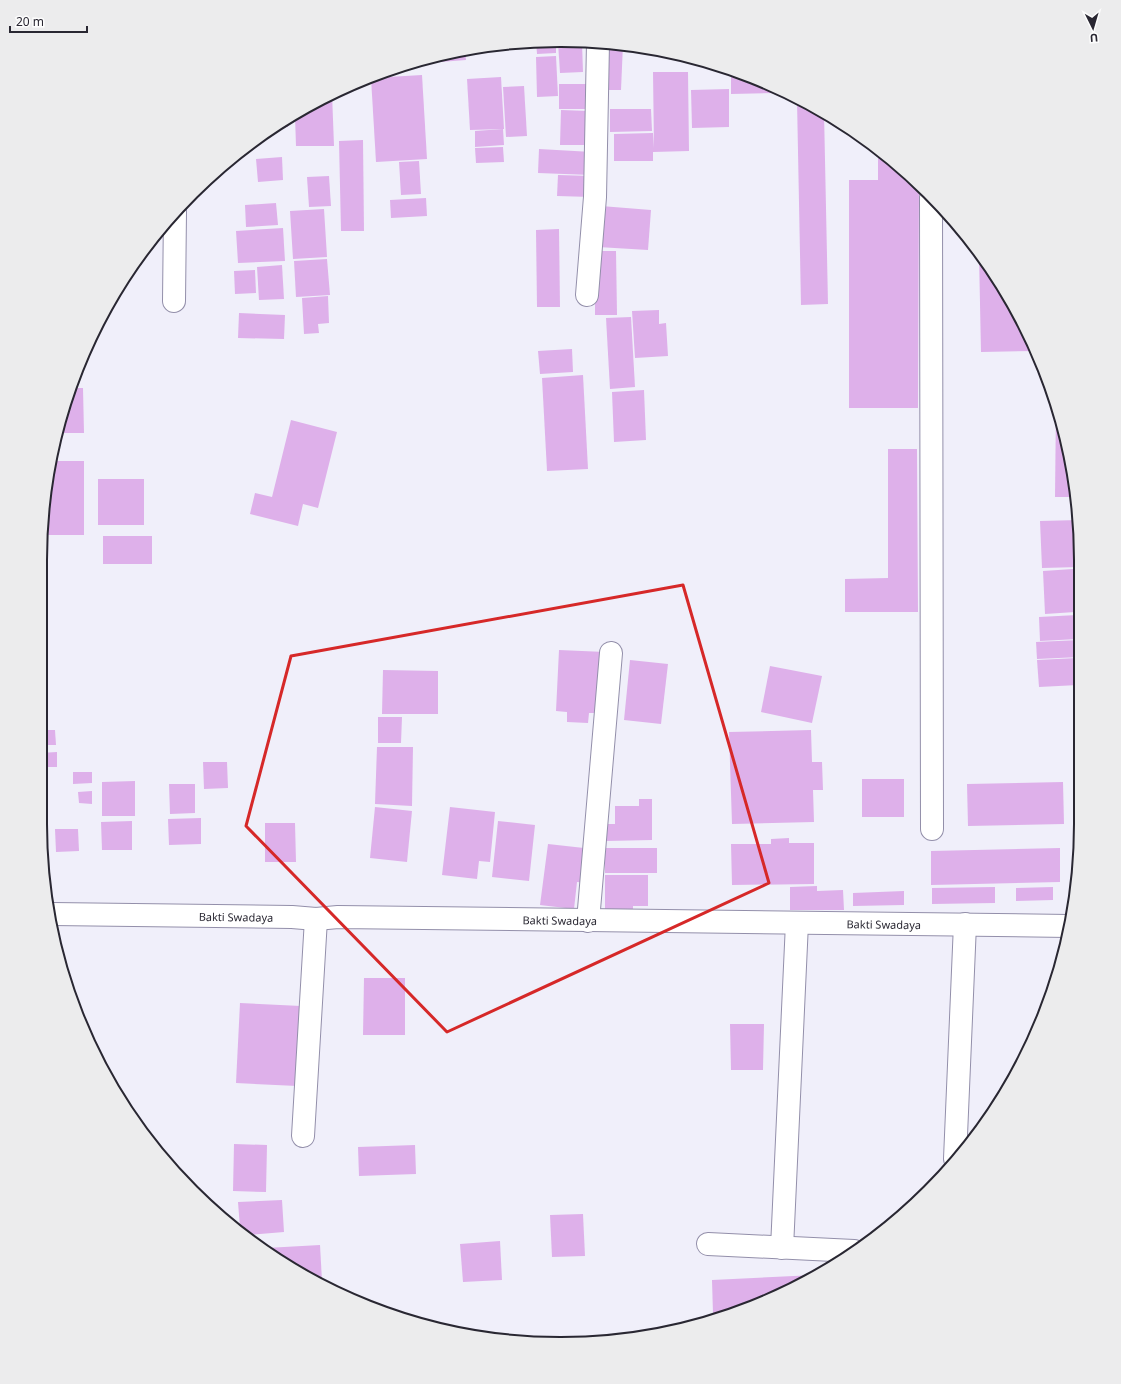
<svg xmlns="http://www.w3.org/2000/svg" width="1121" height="1384" font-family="'Noto Sans',sans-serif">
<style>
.building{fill:#deb0ea}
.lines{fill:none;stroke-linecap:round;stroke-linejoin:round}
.minor-casing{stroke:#938faa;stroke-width:24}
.minor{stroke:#fff;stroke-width:22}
.marked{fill:none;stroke:#d62828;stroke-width:3;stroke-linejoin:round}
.labels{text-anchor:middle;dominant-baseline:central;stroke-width:3;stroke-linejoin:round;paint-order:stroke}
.street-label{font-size:11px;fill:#292732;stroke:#fdfdfd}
.rim{fill:none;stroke:#292732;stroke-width:2}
</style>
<rect width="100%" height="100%" fill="#f0effa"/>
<g class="building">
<path d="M536,41L556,42V53L537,54Z"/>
<path d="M558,42L582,43L583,72L560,73Z"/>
<path d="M605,44H623L621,90H604Z"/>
<path d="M465,51L466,60L440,62L439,56Z"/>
<path d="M556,56L558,96L537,97L536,57Z"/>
<path d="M731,70L775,89V93L731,94Z"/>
<path d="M653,72H688L689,151L653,152V161H614V134L653,133L654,148Z"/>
<path d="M422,75L427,159L376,162L371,78Z"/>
<path d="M501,77L504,129L470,130L467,79Z"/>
<path d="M559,84H589L588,109H559Z"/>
<path d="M524,86L527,136L506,137L503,87Z"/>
<path d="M729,89V127L692,128L691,90Z"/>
<path d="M332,93L334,146H296L295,116Z"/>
<path d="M797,100L824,112L828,304L801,305Z"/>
<path d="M610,109H651L652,131L610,132Z"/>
<path d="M561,110L589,111L588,145H560Z"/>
<path d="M288,120V127H276H277Z"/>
<path d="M503,129L504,145L475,147V131Z"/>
<path d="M363,140L364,231H341L339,141Z"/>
<path d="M503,147L504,162L476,163L475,148Z"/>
<path d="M539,149L592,152L591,175L538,173Z"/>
<path d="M878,151L904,169L919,185L918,408H849V180H878Z"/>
<path d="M282,157L283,180L258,182L256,159Z"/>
<path d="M419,161L421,194L401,195L399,162Z"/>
<path d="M558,175L592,176L591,197L557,196Z"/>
<path d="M329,176L331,206L309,207L307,177Z"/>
<path d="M426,198L427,216L391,218L390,200Z"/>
<path d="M276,203L278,225L246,227L245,205Z"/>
<path d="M601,206L651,210L648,250L598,247Z"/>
<path d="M324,209L327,257L293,259L290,211Z"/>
<path d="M283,228L285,261L238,263L236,231Z"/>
<path d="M559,229L560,307H537L536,230Z"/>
<path d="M595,251H616L617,315H595Z"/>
<path d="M979,255L1027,330L1035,351L981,352Z"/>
<path d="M327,259L330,295L296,297L294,261Z"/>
<path d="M282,265L284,299L259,300L257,267Z"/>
<path d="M255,270L256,293L235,294L234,271Z"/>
<path d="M328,296L329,323L318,324L319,333L304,334L302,298Z"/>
<path d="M659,310V324L666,323L668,356L635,358L632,311Z"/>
<path d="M239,313L285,315L284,339L238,338Z"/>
<path d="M631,317L635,387L610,389L606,318Z"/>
<path d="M572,349L573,372L540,374L538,351Z"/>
<path d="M583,375L588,469L547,471L542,378Z"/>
<path d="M71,388H83L84,433H58Z"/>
<path d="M644,390L646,440L614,442L612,392Z"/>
<path d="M1056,405L1063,426L1075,497H1055Z"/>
<path d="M291,420L337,432L318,508L303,504L298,526L250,514L255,493L272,497Z"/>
<path d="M888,449H917L918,612H845V579L888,578Z"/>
<path d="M50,461H84V535H48Z"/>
<rect x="98" y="479" width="46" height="46"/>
<path d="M1079,520L1080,567L1042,568L1040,521Z"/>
<rect x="103" y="536" width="49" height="28"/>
<path d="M1073,569L1075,612L1045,614L1043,571Z"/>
<path d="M1077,615L1078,639L1040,641L1039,617Z"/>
<path d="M1080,640V657L1037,659L1036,642Z"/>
<path d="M559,650L605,652L602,713H589L588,723L567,722V712L556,711Z"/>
<path d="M1077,658L1078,685L1039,687L1037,660Z"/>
<path d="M630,660L668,664L661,724L624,720Z"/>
<path d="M770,666L822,676L812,723L761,712Z"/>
<path d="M383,670L438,671V714H382Z"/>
<path d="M378,717H402L401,743H378Z"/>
<path d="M40,730H55L56,745H40Z"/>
<path d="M811,730L812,762H822L823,790H813L814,822L732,824L729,732Z"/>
<path d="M377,747H413L412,806L375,804Z"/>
<path d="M57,752V767H40V753Z"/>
<path d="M203,762H227L228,788L204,789Z"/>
<path d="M73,772H92V783L73,784Z"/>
<rect x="862" y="779" width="42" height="38"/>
<path d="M135,781V816H102V782Z"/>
<path d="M1063,782L1064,824L968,826L967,784Z"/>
<path d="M169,784H195V813L170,814Z"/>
<path d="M92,791V804L79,803L78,792Z"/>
<path d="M639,799H652V840L606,841V824H615V806H639Z"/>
<path d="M375,807L412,811L407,862L370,858Z"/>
<path d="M450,807L495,812L490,862L479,861L477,879L442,875Z"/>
<path d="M201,818V844L169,845L168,819Z"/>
<path d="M132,821V850H102L101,822Z"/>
<path d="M498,821L535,825L529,881L492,877Z"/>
<path d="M265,823H295L296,862H265Z"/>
<path d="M55,829H78L79,851L56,852Z"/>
<path d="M789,838V843H814V884L732,885L731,844H771V839Z"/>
<path d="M548,844L593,849L589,883L577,882L574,909L540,905Z"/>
<rect x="605" y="848" width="52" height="25"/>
<path d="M1060,848V882L931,885V851Z"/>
<path d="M605,875H648V906H633V913H605Z"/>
<path d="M817,886V891L843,890L844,910H790V887Z"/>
<path d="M995,887V903L932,904V888Z"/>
<path d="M1053,887V900L1016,901V888Z"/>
<path d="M904,891V905L853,906V893Z"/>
<path d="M364,978H405V1035H363Z"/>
<path d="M240,1003L301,1006L297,1086L236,1083Z"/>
<path d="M730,1024H764L763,1070H731Z"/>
<path d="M234,1144L267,1145L266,1192L233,1191Z"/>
<path d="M415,1145L416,1174L359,1176L358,1147Z"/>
<path d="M282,1200L284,1232L249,1235L240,1228L238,1202Z"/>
<path d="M583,1214L585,1256L552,1257L550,1215Z"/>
<path d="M500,1241L502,1280L463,1282L460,1244Z"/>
<path d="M320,1245L322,1281H317L300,1274L266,1248Z"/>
<path d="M815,1275L791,1290L723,1313L713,1314L712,1280Z"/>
</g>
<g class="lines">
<g class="minor-casing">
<g id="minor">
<path d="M931,198L932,829"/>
<path d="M587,295L595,197L598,43"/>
<path d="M174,301L175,212"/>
<path id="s1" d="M52,914L292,917L316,919L338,917L1069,926"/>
<path d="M588,921L611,653"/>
<path d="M303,1136L316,919"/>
<path d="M955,1159L965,924"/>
<path d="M708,1244L854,1251"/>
<path d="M782,1248L797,923"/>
</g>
</g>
<use href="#minor" class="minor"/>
</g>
<path class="marked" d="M683,585L769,883L447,1032L246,826L291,656Z"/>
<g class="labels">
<g class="street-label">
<text stroke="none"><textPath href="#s1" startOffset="184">Bakti Swadaya</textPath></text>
<text stroke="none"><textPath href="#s1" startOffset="508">Bakti Swadaya</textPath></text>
<text stroke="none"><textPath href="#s1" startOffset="832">Bakti Swadaya</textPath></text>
</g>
</g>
<path d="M0 0H1121V1384H0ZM560 47H561A513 513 0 0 1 1074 560V824A513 513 0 0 1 561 1337H560A513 513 0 0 1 47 824V560A513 513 0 0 1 560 47Z" fill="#ececed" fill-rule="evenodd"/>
<path class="rim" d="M560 47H561A513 513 0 0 1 1074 560V824A513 513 0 0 1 561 1337H560A513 513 0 0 1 47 824V560A513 513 0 0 1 560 47Z"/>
<g transform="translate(1093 28) rotate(175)" stroke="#fdfdfd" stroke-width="3" paint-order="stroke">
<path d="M0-3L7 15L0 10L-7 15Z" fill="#292732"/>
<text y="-6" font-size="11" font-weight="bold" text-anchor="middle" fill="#292732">U</text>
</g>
<path d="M10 26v6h77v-6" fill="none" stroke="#292732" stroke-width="2"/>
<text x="16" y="26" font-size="12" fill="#292732" stroke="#fdfdfd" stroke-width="3" paint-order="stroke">20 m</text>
</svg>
